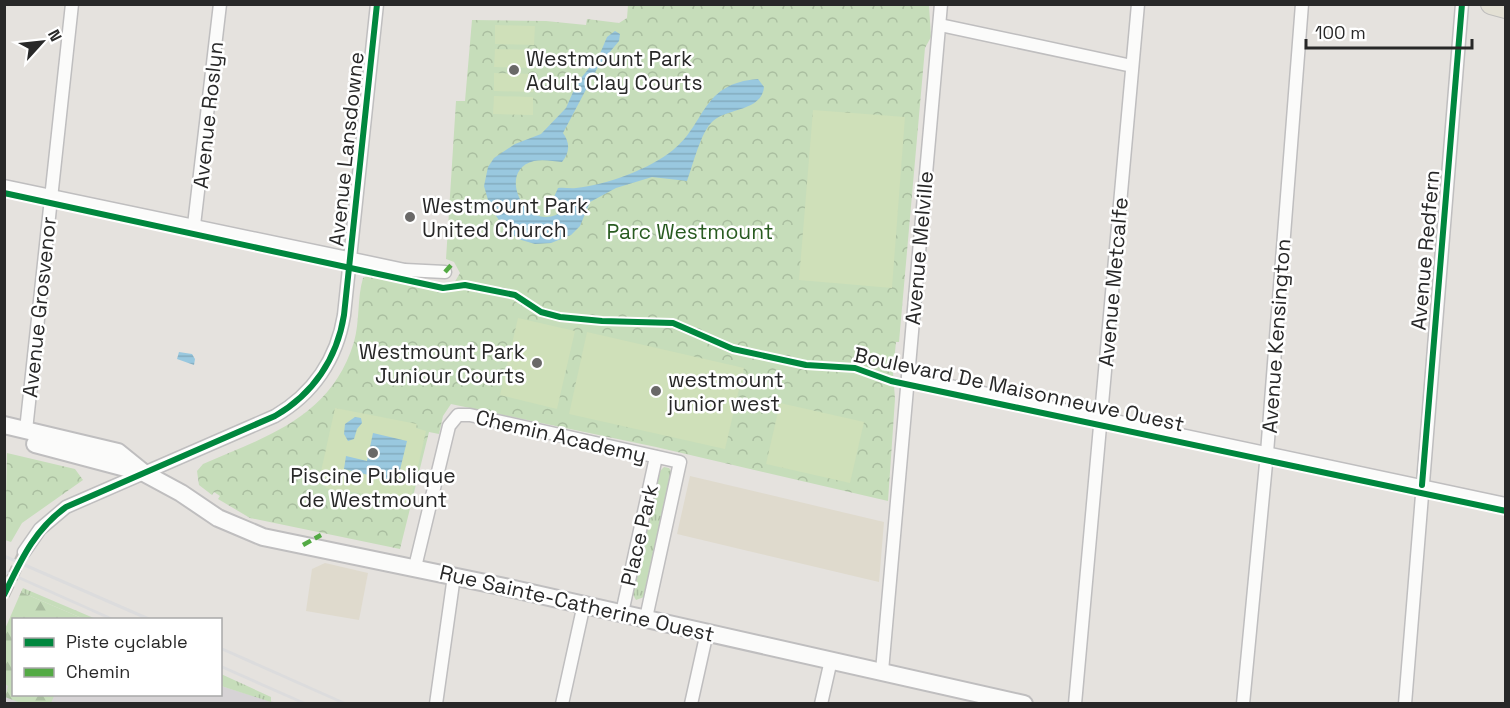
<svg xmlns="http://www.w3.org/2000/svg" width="1510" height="708" font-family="'Space Grotesk',sans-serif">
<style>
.industrial{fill:#d6d3d5}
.education{fill:#dfdacd}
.grass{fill:url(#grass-tufts)}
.forest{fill:url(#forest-firs)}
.park{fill:url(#park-crowns)}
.pitch{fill:#cfe0b9}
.water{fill:url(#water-rules)}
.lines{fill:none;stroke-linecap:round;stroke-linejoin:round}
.street-tunnel{stroke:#bfbdba;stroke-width:12;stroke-dasharray:12 6;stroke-linecap:butt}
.street-casing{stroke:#bfbebf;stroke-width:15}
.secondary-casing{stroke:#bfbebf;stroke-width:20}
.primary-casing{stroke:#bebdbc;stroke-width:22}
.street{stroke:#fbfbfa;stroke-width:12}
.secondary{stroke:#fbfbfa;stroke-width:16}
.primary{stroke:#e3e0d4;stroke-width:20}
.rail{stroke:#dcdcdd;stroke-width:3}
.quiet{stroke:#53aa44;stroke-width:4.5;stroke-dasharray:9 4.5;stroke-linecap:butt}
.cycleway-casing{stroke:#fff;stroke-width:10}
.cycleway{stroke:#00873e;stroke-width:6}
.poi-dot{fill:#6a6968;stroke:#fff;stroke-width:2}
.labels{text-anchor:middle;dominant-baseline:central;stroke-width:5;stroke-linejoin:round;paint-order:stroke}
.poi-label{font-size:21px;fill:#282828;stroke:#fff;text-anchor:start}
.street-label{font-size:21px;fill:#282828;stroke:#fff}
.park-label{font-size:21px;fill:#295b21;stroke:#fff}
</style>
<defs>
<pattern id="grass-tufts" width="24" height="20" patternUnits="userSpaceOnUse" patternTransform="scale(1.5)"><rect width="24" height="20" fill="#c6ddba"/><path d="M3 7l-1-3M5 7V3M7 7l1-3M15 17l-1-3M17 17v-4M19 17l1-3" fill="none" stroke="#aabea0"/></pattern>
<pattern id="forest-firs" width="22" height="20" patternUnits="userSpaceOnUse" patternTransform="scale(1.5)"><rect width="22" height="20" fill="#c6ddba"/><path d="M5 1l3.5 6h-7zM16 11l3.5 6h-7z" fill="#aabea0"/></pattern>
<pattern id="park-crowns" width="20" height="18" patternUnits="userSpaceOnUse" patternTransform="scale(1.5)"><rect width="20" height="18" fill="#c6ddba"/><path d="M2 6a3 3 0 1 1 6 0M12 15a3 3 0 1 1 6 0" fill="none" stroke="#aabea0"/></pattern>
<pattern id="water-rules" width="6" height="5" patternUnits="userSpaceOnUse" patternTransform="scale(1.5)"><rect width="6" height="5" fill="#99c8df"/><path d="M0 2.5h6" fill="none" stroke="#84acbf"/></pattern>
</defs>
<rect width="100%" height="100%" fill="#e5e2de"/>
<path class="industrial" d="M14,620V694H220L221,686L277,703L5,704V629Z"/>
<g class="education">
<path d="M690,476L884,522L879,582L677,534Z"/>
<path d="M325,563L368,573L359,620L306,611L312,569Z"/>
</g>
<g class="grass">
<path d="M664,467L669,468L672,473L644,597L636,600L632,593L660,471Z"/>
<path d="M23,588L96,619H84L21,592Z"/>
<path d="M221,674L271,697V702L221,686Z"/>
</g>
<path class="forest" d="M21,592L84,619L14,620V694L49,695L54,696L51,703H21L5,697L8,686L5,684V629Z"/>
<g class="park">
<path d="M628,5H929L931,37L925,48L899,342H896L893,372L895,399L888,501L656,447L451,404L443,416L439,434L429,432L400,549L250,518L218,499L220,496L214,492L212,495L199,485L197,471L203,464C268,436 331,417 354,342C360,321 357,298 363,278L369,275L450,290L460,273L454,262L446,259L456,101H465L472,20L546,21L586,25L587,19L619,23L627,18Z"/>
<path d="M7,453L75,469L83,480L22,523L11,542L5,540Z"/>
</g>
<g class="pitch">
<path d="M495,25L535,26L534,45L495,44Z"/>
<path d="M495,49L534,50V68L494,67Z"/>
<path d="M494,73L534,74L533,92L494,91Z"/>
<path d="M494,96L533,97V115L493,114Z"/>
<path d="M813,110L905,117L892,288L799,280Z"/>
<path d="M518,318L575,331L557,409L500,395Z"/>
<path d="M587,332L744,368L725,449L569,414Z"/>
<path d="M780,403L864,422L850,483L766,464Z"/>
<path d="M335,408L417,424L416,428L426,431L410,502C391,509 381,499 364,494C351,491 339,492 326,488L320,476Z"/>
</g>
<g class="water">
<path d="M615,31L620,34L619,41L599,65L563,133C570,143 570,152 562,162C554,161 542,159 534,161C492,171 531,243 567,207L566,204L554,197L558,188C564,187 570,189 576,188C606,185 650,169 673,150C706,124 701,83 758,79L764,87C762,111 728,108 713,121C701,131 693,165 687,181L652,177L616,188L590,202L580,226L571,235L551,243L535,244L518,239L503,226L490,207L484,186L488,167L494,158L515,144L541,134L566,108L577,83L599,56L607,37Z"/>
<path d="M179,352L192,354L195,359L194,365L177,359Z"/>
<path d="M355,417L361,418L362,423L357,429L354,439L348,441L344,434L345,424Z"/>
<path d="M373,433L407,441L397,482L344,469L346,456L367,461Z"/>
</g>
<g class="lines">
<path class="street-tunnel" d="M4,595L24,552"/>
<g class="street-casing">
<g id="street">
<path d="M940,25L1132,66"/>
<path d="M4,186L405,270L445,272"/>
<path d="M194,225L220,4"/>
<path d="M908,377L1506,504"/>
<path d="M26,430L72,4"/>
<path d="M24,552L40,529L66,507L275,416C313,394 337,359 344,315L377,4"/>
<path d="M415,567L449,426L458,415H470L680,462L646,618"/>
<path d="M622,613L656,457"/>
<path d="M882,671L941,4"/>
<path d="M436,704L454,576"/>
<path d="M562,704L584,604"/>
<path d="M691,704L707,632"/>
<path d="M821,704L831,660"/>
<path d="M1075,704L1138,4"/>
<path d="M1243,704L1267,453L1302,4"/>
<path d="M1405,704L1462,4"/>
</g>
</g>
<g class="secondary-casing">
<g id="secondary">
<path d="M4,425L118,452L144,473L181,493L218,518L263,537L505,587L1024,704"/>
<path d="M35,444L137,471"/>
</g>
</g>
<g class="primary-casing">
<path id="primary" d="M1491,4L1506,8"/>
</g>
<use href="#street" class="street"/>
<use href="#secondary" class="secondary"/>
<use href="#primary" class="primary"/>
<g class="rail">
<path d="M4,556L151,620"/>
<path d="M4,571L114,620"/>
<path d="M220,648L346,704"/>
<path d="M220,666L306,704"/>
</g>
<g class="quiet">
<path d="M445,272L453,263"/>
<path d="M303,545L321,535"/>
</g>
<g class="cycleway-casing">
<g id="cycleway">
<path d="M4,193L443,288L465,285L515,295L541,312L560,317L602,321L673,323L733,349L806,365L855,368L891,381L1506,511"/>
<path d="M1422,485L1462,4"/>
<path d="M4,595C21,560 34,530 66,507L275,416C313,394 337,359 344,315L377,4"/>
</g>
</g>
<use href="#cycleway" class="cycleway"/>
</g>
<g class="poi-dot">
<circle cx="514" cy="70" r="6"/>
<circle cx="410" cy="217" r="6"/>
<circle cx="537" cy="363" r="6"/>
<circle cx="656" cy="391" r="6"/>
<circle cx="373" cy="453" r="6"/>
</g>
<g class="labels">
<g class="poi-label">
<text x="526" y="58">Westmount Park<tspan x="526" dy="24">Adult Clay Courts</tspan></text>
<text x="422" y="205">Westmount Park<tspan x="422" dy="24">United Church</tspan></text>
<text x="525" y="351" text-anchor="end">Westmount Park<tspan x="525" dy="24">Juniour Courts</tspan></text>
<text x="668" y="379">westmount<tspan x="668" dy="24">junior west</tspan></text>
<text x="373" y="475" text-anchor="middle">Piscine Publique<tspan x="373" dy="24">de Westmount</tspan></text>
</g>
<g class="street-label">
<text transform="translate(208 115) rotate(-84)">Avenue Roslyn</text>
<text transform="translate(346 149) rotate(-84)">Avenue Lansdowne</text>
<text transform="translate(919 248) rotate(-85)">Avenue Melville</text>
<text transform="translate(1425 250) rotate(-85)">Avenue Redfern</text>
<text transform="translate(1113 282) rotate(-85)">Avenue Metcalfe</text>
<text transform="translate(39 307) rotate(-84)">Avenue Grosvenor</text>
<text transform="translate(1276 336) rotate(-86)">Avenue Kensington</text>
<text transform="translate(1019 389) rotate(12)">Boulevard De Maisonneuve Ouest</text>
<text transform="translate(561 436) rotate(13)">Chemin Academy</text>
<text transform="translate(639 535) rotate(-77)">Place Park</text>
<text transform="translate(577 603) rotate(13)">Rue Sainte-Catherine Ouest</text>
</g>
<g class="park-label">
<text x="690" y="231">Parc Westmount</text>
</g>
</g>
<rect width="1510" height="708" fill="none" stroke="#282828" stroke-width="12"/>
<rect x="12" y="618" width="210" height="78" fill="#ffffff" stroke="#a9a9a9" stroke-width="1.5"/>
<rect x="24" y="638" width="30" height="9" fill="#00873e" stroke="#a9a9a9" stroke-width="1.5"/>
<text x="66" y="648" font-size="18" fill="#282828">Piste cyclable</text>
<rect x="24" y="668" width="30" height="9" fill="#53aa44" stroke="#a9a9a9" stroke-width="1.5"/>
<text x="66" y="678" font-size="18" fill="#282828">Chemin</text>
<g transform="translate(42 42) rotate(63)" stroke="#ffffff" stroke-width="4.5" paint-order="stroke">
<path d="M0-4.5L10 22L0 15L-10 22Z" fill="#282828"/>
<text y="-9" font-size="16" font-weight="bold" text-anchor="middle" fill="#282828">N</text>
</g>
<path d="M1306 39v9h166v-9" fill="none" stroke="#282828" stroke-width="3"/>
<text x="1315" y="39" font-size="18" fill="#282828" stroke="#ffffff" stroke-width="4.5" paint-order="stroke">100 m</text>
</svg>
